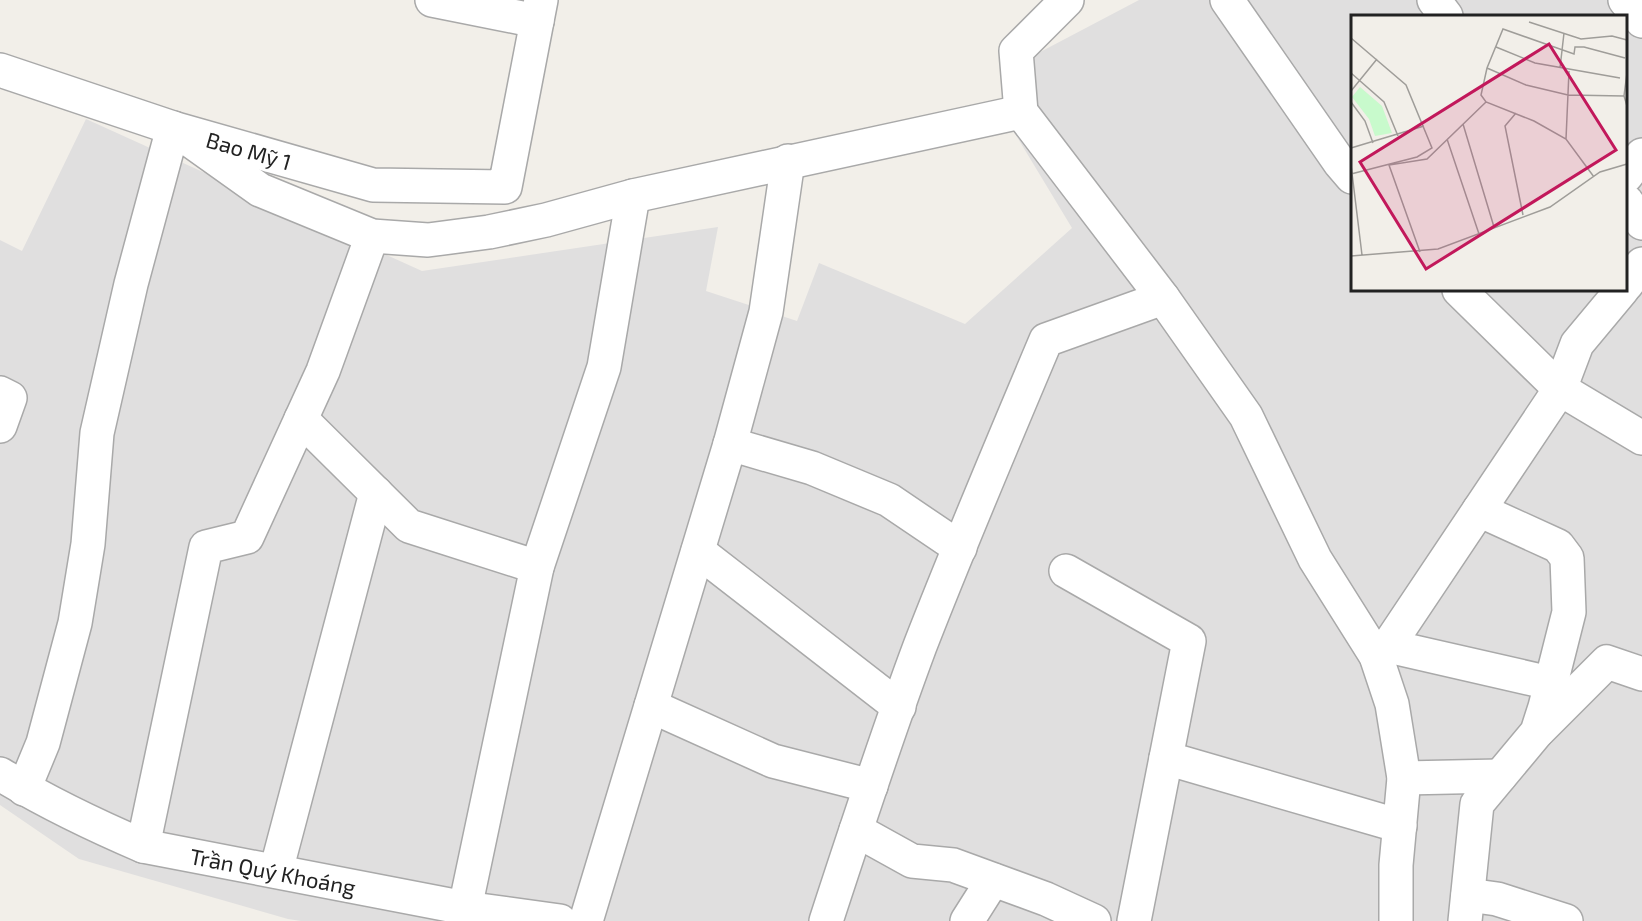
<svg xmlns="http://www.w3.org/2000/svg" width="1642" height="921" font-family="'Exo 2',sans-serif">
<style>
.residential{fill:#e0dfdf;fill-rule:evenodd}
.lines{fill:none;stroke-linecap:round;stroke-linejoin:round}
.minor-casing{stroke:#a9a9a9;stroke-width:36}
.minor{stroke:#fff;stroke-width:33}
.labels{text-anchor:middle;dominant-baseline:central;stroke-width:5;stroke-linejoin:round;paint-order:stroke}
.street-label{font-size:22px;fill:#222;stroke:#fff}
.inset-road{fill:none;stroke:#9f9d99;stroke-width:1.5}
.view{fill:#c2185b;fill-opacity:0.15;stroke:#c2185b;stroke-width:3}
.inset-edge{fill:none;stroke:#222;stroke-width:3}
</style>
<rect width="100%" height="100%" fill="#f2efe9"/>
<path class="residential" d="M1139,0H1642V921H301L288,919L79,859L0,805V240L22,251L86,119L422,271L718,227L706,291L797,321L819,263L965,324L1072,228L1014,132L1006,70ZM1352,16H1626V290H1352Z"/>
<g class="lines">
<g class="minor-casing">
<g id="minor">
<path d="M432,0L537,21"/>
<path d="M1067,0L1016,51L1021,112L1163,298L1246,416L1315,559L1376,656L1392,704L1404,778L1396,865V921"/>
<path d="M1227,0L1340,163L1352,177"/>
<path d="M1434,0L1446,16"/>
<path d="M1625,0L1642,21"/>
<path d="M0,70L173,128L373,185L505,187L541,0"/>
<path d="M1626,176L1642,155"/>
<path d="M1626,201L1642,223"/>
<path d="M1626,285L1642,264"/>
<path d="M1459,290L1560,389L1642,438"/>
<path d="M0,393L10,398L0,426"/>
<path d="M301,419L409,526L537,567"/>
<path d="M730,444L812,468L889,500L960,548"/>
<path d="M698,551L899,707"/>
<path d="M1066,571L1189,641L1134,921"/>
<path d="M1388,646L1550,683"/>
<path d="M1376,656L1388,646L1560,389L1577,344L1622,290"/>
<path d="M651,706L773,761L871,786"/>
<path d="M1539,730L1607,662L1642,674"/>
<path d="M1166,758L1400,826"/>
<path d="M0,774C46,802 94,825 143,846L465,908L560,921"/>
<path d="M1404,778L1500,776"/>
<path d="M24,789L43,743L75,623L88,544L97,433L131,284L173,128L260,190L372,236L428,240L489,232L546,220L633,196L1021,112"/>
<path d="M856,830L912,861L953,865L1046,899L1094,921"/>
<path d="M143,846L206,547L247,537L323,371L372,236"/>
<path d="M276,871L376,493"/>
<path d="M1468,895L1497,899L1566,921"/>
<path d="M465,908L537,567L604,367L633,196"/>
<path d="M586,921L730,444L766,312L788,161"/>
<path d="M826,921C856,829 886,737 920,646C960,543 1003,442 1046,340L1163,298"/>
<path d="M967,921L993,880"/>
<path d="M1465,921L1477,804L1537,732L1545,707L1569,612L1567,558L1558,546L1479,510"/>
</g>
</g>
<use href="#minor" class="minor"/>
</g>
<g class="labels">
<g class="street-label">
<text transform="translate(249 150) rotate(16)">Bao Mỹ 1</text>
<text transform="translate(273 871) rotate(11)">Trần Quý Khoáng</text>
</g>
</g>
<g transform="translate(1351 15)">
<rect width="276" height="276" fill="#f2efe9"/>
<path d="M9,72L31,91L41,118L24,121L18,104L1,82Z" fill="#c8facc"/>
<path class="inset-road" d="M178,7L230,24L261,21L276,25M0,23L55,70L81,133L66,142L0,159M145,32L184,48L269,63M136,53L175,70L217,80L273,81M209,53L213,18M0,58L33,87L47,121M276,58L273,81L276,91M0,76L26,44M0,87L14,106L22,128M165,98L154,111L172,200M112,109L143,212M96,124L128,219M215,124L218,56M0,133L73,111M0,150L11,240M243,162L215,124L183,106L135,87L130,80L136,53L152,14L223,39L224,32H233L274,43M69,237L38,150L76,144L135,87M0,241L87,234L199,192L249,157L276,149"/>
<path class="view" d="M198,29L265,135L75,254L9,147Z"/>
<rect width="276" height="276" class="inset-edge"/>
</g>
</svg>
